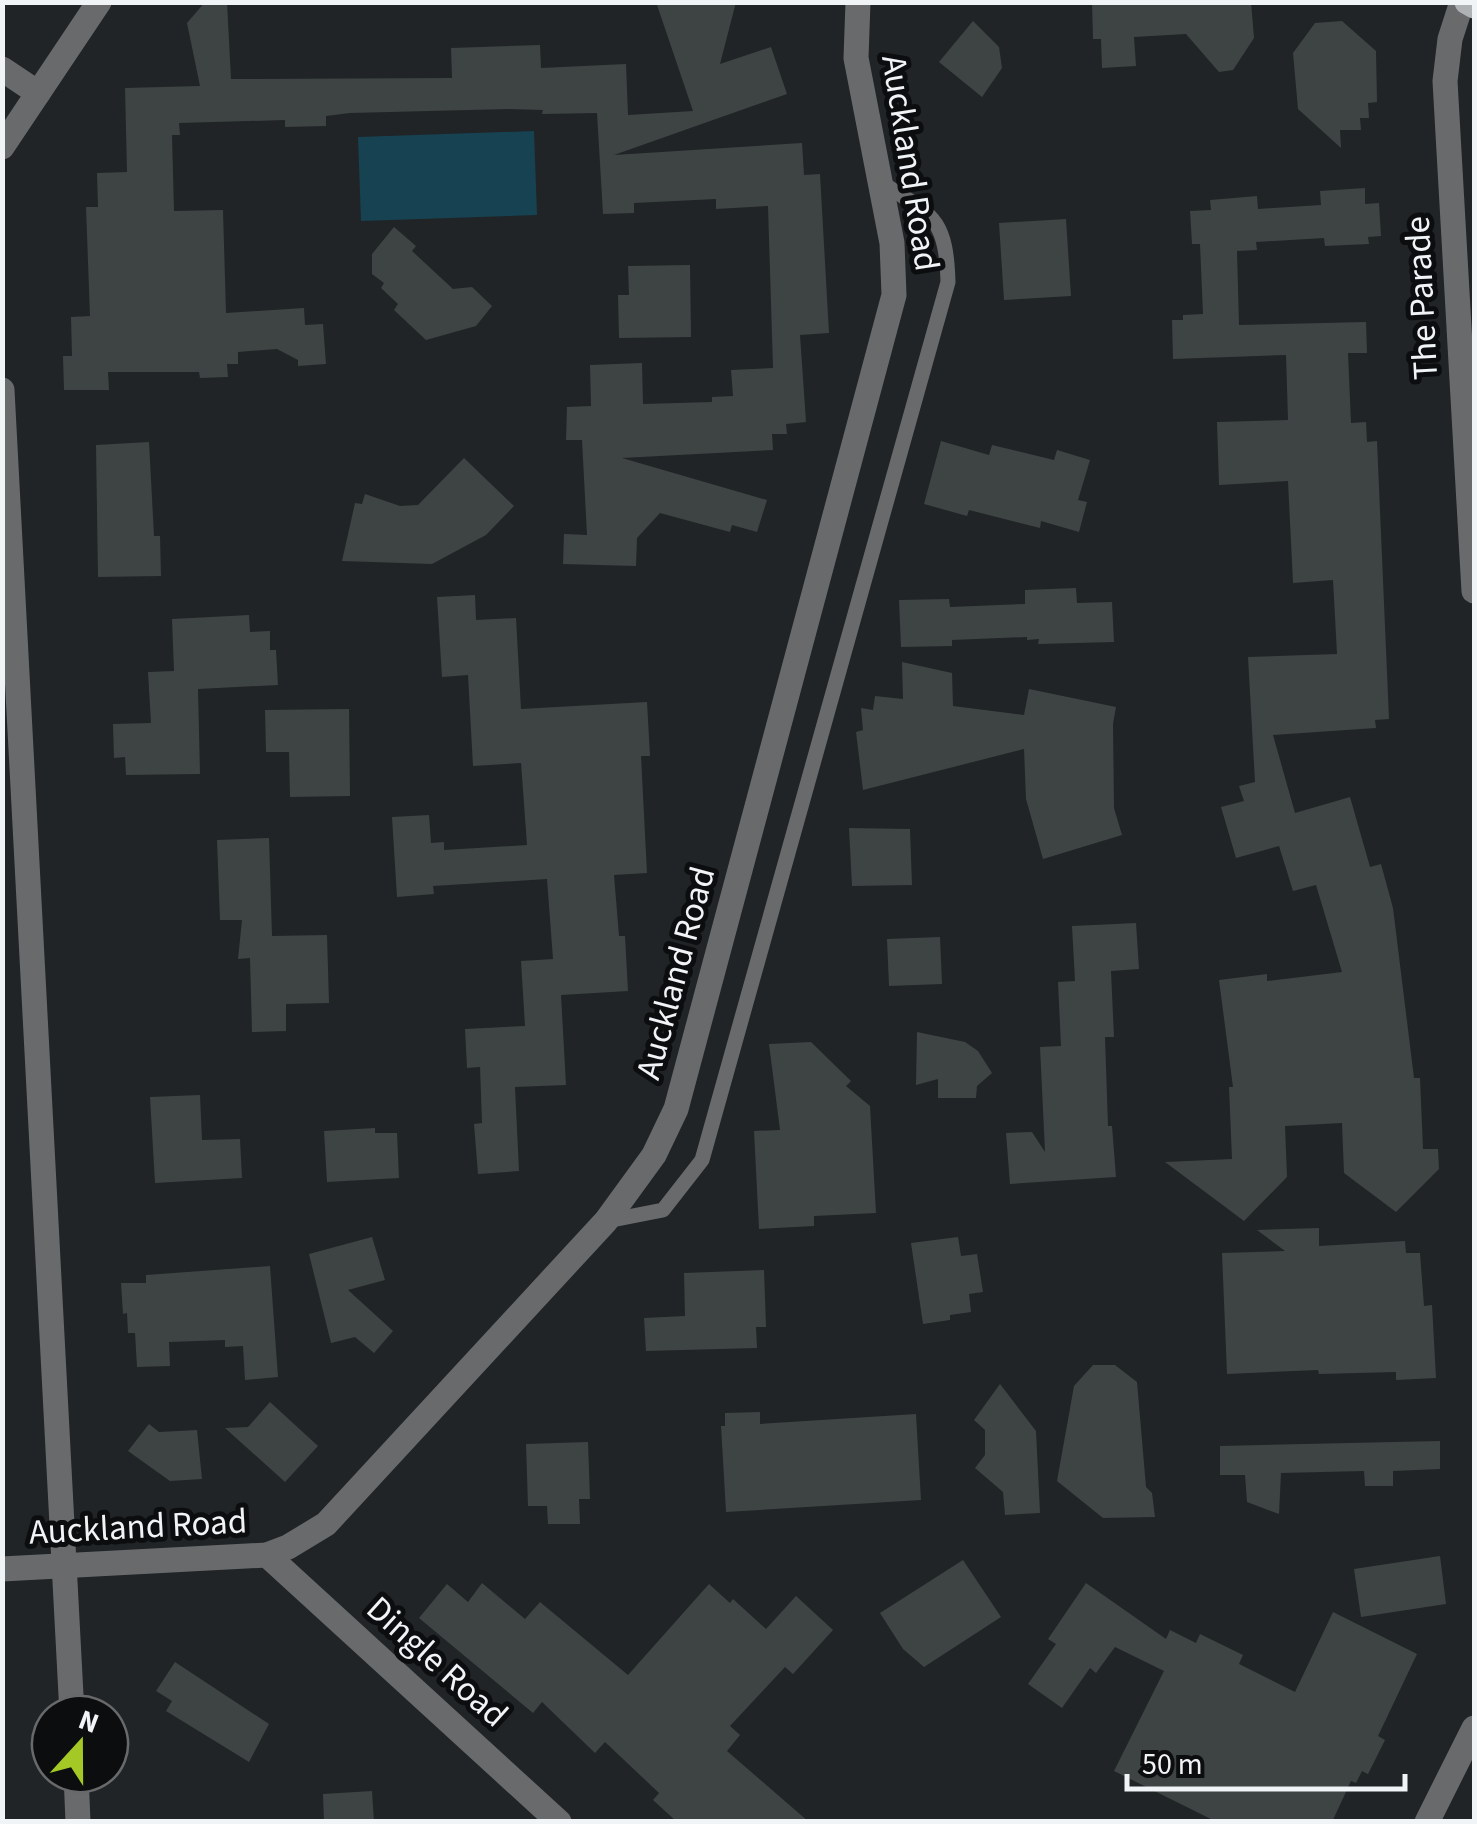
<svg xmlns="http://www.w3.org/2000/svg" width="1477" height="1824" font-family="'Source Sans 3',sans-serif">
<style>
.green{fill:#174252}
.building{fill:#3e4343}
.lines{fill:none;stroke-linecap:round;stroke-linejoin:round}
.service{stroke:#696a6c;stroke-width:15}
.minor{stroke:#696a6c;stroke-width:25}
.tertiary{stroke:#696a6c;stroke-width:25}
.primary{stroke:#aeb2b5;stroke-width:25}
.labels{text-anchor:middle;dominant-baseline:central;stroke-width:10;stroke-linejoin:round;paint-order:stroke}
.street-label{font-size:35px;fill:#f1f4f6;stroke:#0b0d0e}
</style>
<rect width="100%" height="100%" fill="#202426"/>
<path class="green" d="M534,131L537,215L361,221L358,137Z"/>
<g class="building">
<path d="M205,2H227L231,79L452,78L451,48L540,45L541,68L626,64L628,115L693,111L656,2H736L720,64L771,47L787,94L614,155L802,143L804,175L820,174L829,333L800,335L806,422L786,424L787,434H772L773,450L622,458L767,500L757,532L732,525L730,532L660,513L637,538L636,566L563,564L564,534L587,535L582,440H566L567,407L591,406L590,365L642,363L643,404L712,402V397L733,396L731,370L773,368L768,206L716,209V199L634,203V213L603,214L597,113L542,114L543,110L509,109L350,113L326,116V126L285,127V120L179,123L180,135H172L174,211L223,210L226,313L304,308L305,325L323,324L326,364L298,366V360L277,349L238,352V364H227L228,377L200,378L199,372H108L109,390H64L63,356H72L71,317L90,316L86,207H98L97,173L127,172L125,88L200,86L187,23Z"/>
<path d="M1092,2H1251L1254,38L1233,70L1219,72L1186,34L1134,37L1136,66L1102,68L1101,39H1093Z"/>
<path d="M973,21L999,47L1002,68L982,97L939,62Z"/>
<path d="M1342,21L1376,51L1377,102L1368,103L1369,118H1360L1361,130H1340L1341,148L1298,109L1293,53L1315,23Z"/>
<path d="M1365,188V204L1379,203L1381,236L1368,237L1369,244L1325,246L1324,238L1256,242L1257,250L1237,251L1239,325L1366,322L1367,353H1348L1351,423L1366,422L1367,442L1377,441L1389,719L1375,720L1376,728L1273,735L1295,813L1350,797L1370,867L1381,864L1393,908L1414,1078H1420L1423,1149H1438L1439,1169L1396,1212L1344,1173L1342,1123L1285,1126L1287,1177L1244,1221L1165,1162L1232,1159L1229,1087H1233L1219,980L1267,974V981L1342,972L1316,885L1293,891L1279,846L1236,858L1221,807L1244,801L1239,786L1255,782L1248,657L1337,654L1333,580L1293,583L1288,481L1219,485L1217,422L1288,420L1286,355L1173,359L1172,320H1183V315L1203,314L1200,244H1192L1190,211L1211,210L1210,200L1257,196L1258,209L1321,205L1320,191Z"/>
<path d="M1066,219L1071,296L1004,300L999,223Z"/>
<path d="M394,227L416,246L412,251L453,289L472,287L492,306L476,326L426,340L394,310L398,304L381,288L384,283L372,274V254Z"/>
<path d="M690,265L691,337L619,338L618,295H629L628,266Z"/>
<path d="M941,441L989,455L992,445L1054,460L1057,450L1090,460L1078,500L1087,502L1079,532L1041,521L1040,528L969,510L967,516L924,504Z"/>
<path d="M149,442L154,536H160L161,576L98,577L96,445Z"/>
<path d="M464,458L514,506L486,535L432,564L342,561L355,503L362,504L365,494L400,506L418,505Z"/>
<path d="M1076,588L1077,603L1112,602L1114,642L1038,644L1039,639L1027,640V637L952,640V646L901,647L899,600L949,599L950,607L1025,604V590Z"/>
<path d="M475,595L476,620L516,618L521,709L647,702L650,756H641L647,873L614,875L619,936H625L628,991L561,995L566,1085L515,1087L519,1171L478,1174L474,1124L482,1123L480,1067L467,1068L465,1029L525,1026L521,961L553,959L547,879L433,886L434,894L397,897L392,817L429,815L431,843L444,842V850L527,845L521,763L473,766L468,675L442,677L437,597Z"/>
<path d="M249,615L250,632L270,631V650H276L278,685L198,689L200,774L126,775L125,757L114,758L113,724L151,723L148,672L174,671L172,619Z"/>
<path d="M902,662L952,673L953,706L1024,715L1029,689L1116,707L1113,724L1114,808L1122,835L1043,859L1026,799L1024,749L863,790L856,732L863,730L861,708L873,710L875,696L903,699Z"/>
<path d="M349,709L350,796L290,797L289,752H266L265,710Z"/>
<path d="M849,828L910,829L912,885L852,886Z"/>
<path d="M269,838L272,936L327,935L329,1003L286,1004V1031L252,1032L250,958L238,959L242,920H220L217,840Z"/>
<path d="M1136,923L1139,969L1111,971L1114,1037H1105L1108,1126H1112L1116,1177L1010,1184L1006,1133L1032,1132L1045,1152L1040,1047L1061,1046L1058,982L1075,981L1072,926Z"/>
<path d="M940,937L942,984L889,986L887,939Z"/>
<path d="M917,1032L965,1042L978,1051L992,1073L977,1086L976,1098H938V1079L916,1085Z"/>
<path d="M811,1042L851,1081L846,1086L870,1106L876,1213L814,1216V1226L759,1229L754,1131L780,1130L769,1044Z"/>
<path d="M200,1095L202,1140L240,1139L242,1178L155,1183L150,1097Z"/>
<path d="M375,1128V1133H397L399,1178L327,1182L324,1131Z"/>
<path d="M1319,1228V1246L1405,1241L1406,1253H1420L1424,1306L1432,1305L1436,1378L1396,1380V1372L1319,1374L1318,1370L1227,1374L1222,1253L1285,1251L1257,1230Z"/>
<path d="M372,1237L385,1280L348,1290L393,1331L374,1353L355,1337L331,1343L309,1254Z"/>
<path d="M958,1237L961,1256L977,1254L983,1292L969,1294L971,1312L950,1315V1320L923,1324L911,1243Z"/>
<path d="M270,1266L278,1377L245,1380L243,1346L225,1347V1340L169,1342L170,1366L137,1367L135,1333H128L127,1313L123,1314L121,1283H146V1275Z"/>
<path d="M764,1270L766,1327H756L757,1348L646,1351L644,1318L685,1316L684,1273Z"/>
<path d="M1093,1365H1115L1137,1382L1146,1487L1152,1493L1155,1517L1103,1518L1057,1481L1074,1386Z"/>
<path d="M1000,1384L1036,1431L1040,1513L1005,1515L1003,1492L975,1468L985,1455V1430L974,1420Z"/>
<path d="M270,1402L318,1446L285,1482L225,1428L248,1427Z"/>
<path d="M760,1412V1424L916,1414L921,1500L726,1512L721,1426H725V1413Z"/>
<path d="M149,1424L159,1432L197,1430L202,1479L170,1481L128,1451Z"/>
<path d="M1440,1441V1469L1393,1471V1486H1365L1364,1471L1281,1473L1279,1514L1247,1502L1245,1475H1220V1446Z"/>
<path d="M588,1442L590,1499H579L580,1524H548L547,1506H528L526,1444Z"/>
<path d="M1440,1556L1446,1604L1361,1617L1354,1569Z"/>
<path d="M963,1560L1001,1617L924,1667L903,1649L880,1613Z"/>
<path d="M482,1583L525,1619L540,1602L628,1675L709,1584L730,1603L733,1599L766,1629L796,1596L833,1630L793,1674L785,1667L730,1726L740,1735L727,1751L809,1822H677L653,1800L659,1793L605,1742L595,1753L542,1702L533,1713L419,1618L447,1584L468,1602Z"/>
<path d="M1086,1583L1166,1639L1170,1630L1196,1643L1200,1634L1243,1655L1239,1664L1295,1692L1333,1612L1417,1654L1378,1736L1385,1740L1368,1774L1362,1771L1356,1783L1351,1781L1332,1822H1217L1114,1771L1164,1671L1115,1647L1096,1673L1090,1668L1062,1708L1028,1684L1056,1644L1048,1639Z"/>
<path d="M175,1662L269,1724L249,1762L166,1711L172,1701L156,1691Z"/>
<path d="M372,1791L374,1822H324L323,1794Z"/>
</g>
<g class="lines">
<path class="service" d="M607,1221L663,1210L702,1160L948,282C946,215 931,215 879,181"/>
<g class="minor">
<path d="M1462,2L1450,39L1445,81L1474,591"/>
<path d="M2,69L38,93"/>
<path d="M2,390L72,1714"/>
<path d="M267,1555L559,1822"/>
<path d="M2,1569L267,1555L288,1547L326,1524L606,1221L654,1155L676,1109L894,295L892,243L856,58L858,2"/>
<path d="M76,1774L78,1822"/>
<path d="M1427,1822L1474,1728"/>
</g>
<path class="tertiary" d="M2,147L99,2"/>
<path class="primary" d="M1467,2L1474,6"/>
</g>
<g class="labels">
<g class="street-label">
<text transform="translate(910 163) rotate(81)">Auckland Road</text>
<text transform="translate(1422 298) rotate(-93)">The Parade</text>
<text transform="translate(676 973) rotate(-75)">Auckland Road</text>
<text transform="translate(138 1527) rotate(-3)">Auckland Road</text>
<text transform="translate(437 1662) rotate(42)">Dingle Road</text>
</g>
</g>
<rect width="1477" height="1824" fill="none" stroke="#f1f4f6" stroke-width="10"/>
<g transform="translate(80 1744) rotate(21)"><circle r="48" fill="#0b0d0e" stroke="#67696b" stroke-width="2.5"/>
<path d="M0-8L18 38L0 25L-18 38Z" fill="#a4c825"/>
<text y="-15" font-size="28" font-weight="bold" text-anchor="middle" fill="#f1f4f6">N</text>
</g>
<path d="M1127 1774v15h278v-15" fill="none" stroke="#f1f4f6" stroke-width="5"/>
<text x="1142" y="1774" font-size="30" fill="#f1f4f6" stroke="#0b0d0e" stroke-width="8" paint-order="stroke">50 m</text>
</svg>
